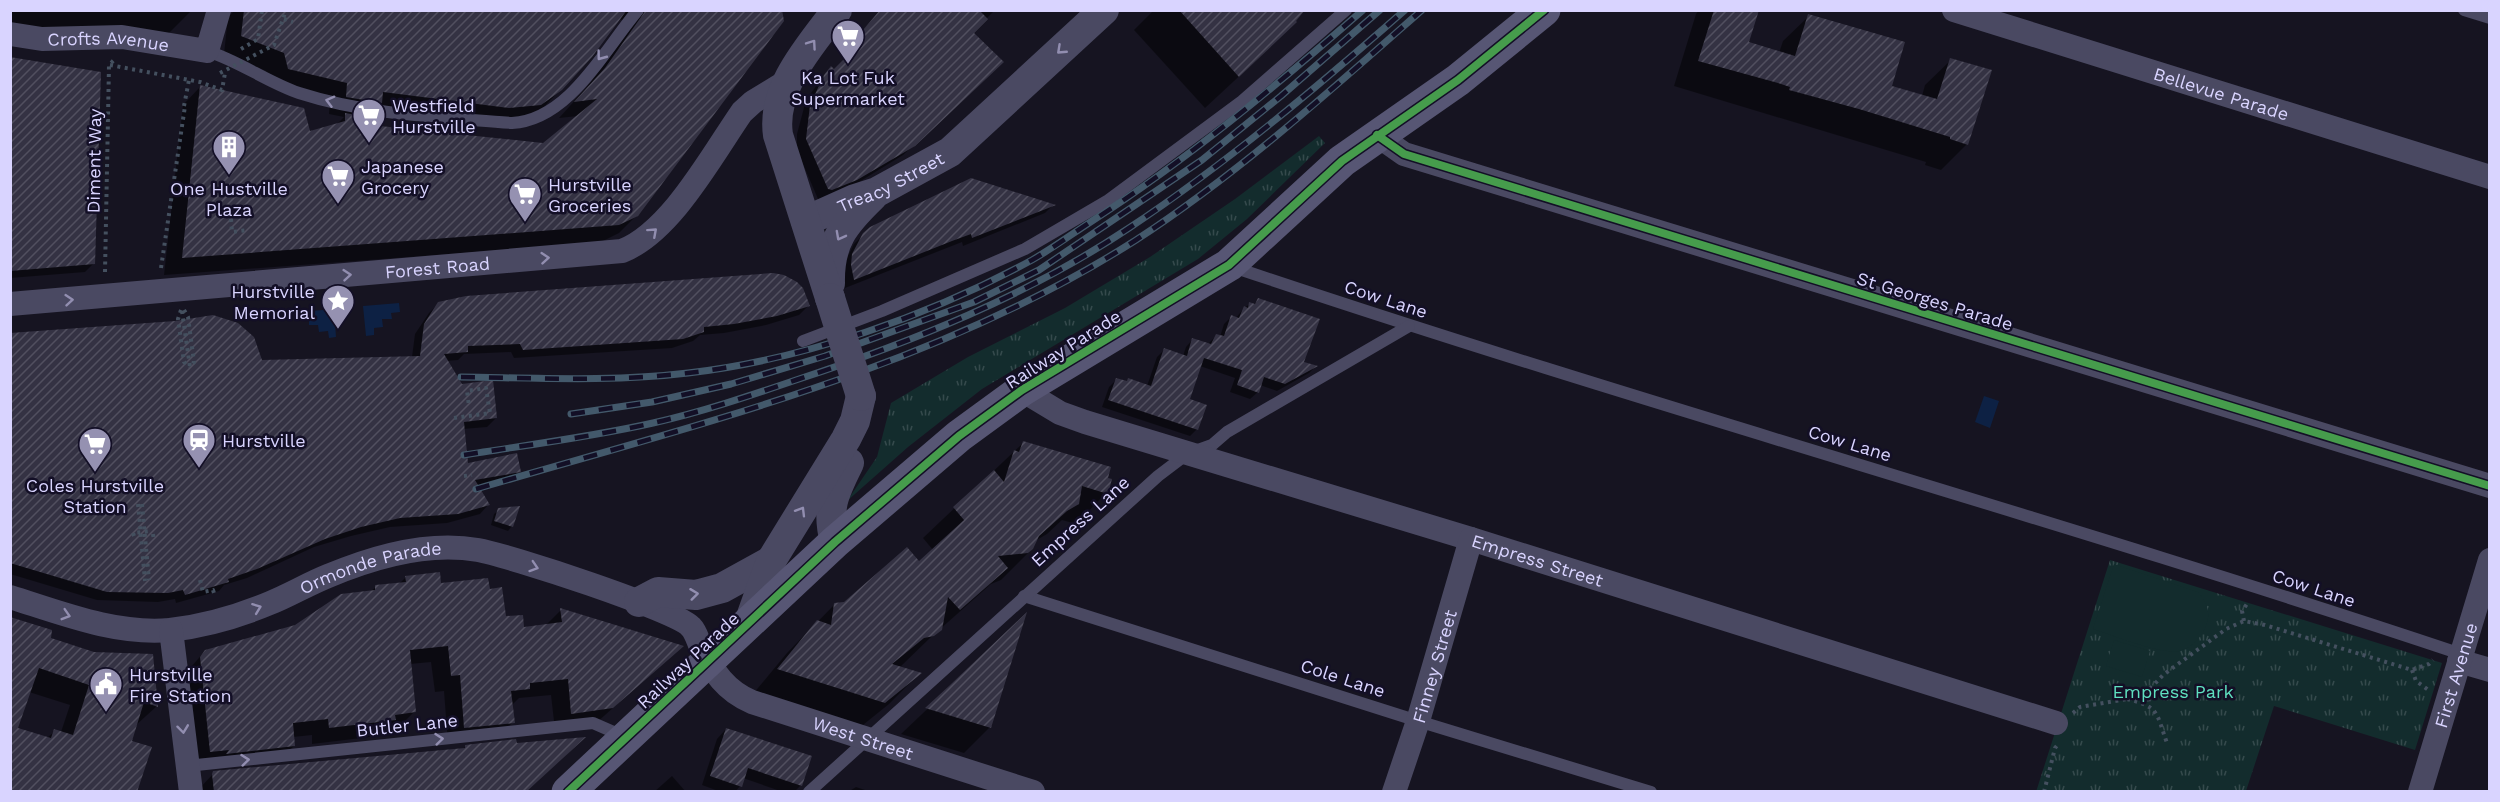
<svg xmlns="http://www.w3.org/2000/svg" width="2500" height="802" font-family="'Work Sans',sans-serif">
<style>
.grass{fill:url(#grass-tufts)}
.garden{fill:#132c2d}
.water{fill:#0d2144}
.shadow{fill:#0007;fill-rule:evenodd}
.building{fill:url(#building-hatch);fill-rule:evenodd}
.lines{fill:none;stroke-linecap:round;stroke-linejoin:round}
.path{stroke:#44505f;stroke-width:4;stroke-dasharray:3 4.5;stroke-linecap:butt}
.service{stroke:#4a4962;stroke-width:12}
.minor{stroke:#4a4962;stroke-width:24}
.tertiary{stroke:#4a4962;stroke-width:30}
.secondary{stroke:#575674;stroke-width:33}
.rail-casing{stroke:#43596b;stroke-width:7}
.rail{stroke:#130f26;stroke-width:4.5;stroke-dasharray:14;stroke-linecap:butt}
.path-bridge{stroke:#44505f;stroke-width:4;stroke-dasharray:3 4.5;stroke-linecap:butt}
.tertiary-bridge{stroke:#4a4962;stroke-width:30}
.cycleway-casing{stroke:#130f26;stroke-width:11}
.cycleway{stroke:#469c4c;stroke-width:8}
.oneway{stroke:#928eb0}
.labels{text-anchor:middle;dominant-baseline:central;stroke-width:5;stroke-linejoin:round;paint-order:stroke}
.street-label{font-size:18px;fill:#d9d4ff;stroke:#130f26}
.poi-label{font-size:18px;fill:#d9d4ff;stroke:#130f26;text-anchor:start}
.park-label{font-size:18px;fill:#5fe0c0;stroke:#130f26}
</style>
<defs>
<pattern id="grass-tufts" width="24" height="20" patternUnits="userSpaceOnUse" patternTransform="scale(1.5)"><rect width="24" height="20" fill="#132c2d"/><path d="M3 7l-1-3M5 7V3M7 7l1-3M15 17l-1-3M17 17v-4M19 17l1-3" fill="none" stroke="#354a4c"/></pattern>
<pattern id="building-hatch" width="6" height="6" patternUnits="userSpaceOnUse" patternTransform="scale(1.5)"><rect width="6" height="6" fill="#343243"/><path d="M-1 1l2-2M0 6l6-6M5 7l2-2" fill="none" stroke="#514f5f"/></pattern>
</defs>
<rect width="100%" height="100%" fill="#161421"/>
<g class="grass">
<path d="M1319,136L1325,143L1247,219L1198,259L982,389L908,447L847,501L877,457L891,403L968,357L1065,308L1150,257L1235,199Z"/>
<path d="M2110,560L2442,663L2415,750L2274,706L2246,791L2036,792Z"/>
</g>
<g class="garden">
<path d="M2114,564L2198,592C2207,602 2211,613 2206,626C2202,637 2191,648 2179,651C2162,655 2112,635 2093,629Z"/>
<path d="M2114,640L2150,651L2142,677L2106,666Z"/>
</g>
<g class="water">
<path d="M399,303L400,312L391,313L392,319H382L383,327L374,328V335L366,336L363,306Z"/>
<path d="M334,309L336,337L329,338L328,331L319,332L318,325H309V318H300V312Z"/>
<path d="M1984,396L1999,401L1990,428L1975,422Z"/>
</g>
<g class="shadow">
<path d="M10,10H192L159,43L10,29Z"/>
<path d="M235,10H780L637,215L619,233L599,243L164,275L183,105L200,87L309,132L335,126L344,117L329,114L330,101L271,87L266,71L224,54L228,17ZM620,19L625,21L629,31L587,87L559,118L578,116L544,144L378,127L365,118L372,111L522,123L543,108L561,89Z"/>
<path d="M881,10H995L972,33L992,72L903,155L846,190L821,200L818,199L797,150V134L806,100L822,78L831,68L834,71L847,58L843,54Z"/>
<path d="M1154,10H1303L1262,55L1205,108L1134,30Z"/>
<path d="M1699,10H1757L1747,43L1779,53L1783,41L1809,16L1890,87L1922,96L1925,85L1951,60L1967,144L1941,170L1925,165L1926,162L1674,86L1696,14Z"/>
<path d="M10,59L93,264L85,272L10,278Z"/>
<path d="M1053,205L1045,213L963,246L962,242L845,288L844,264L854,244L864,234Z"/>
<path d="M1258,300L1302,363L1315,367L1309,373L1277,391L1260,385L1258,392L1250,399L1230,392L1235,378L1200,366L1188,400L1197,429L1190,436L1102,407L1109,387L1116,380L1125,383L1128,380L1147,386L1157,357L1164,350L1183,356L1186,347L1193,339L1208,344L1216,336L1220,337L1224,324L1231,317L1236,318L1244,308L1250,304L1253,305Z"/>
<path d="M439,303L808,306L799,315L766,325L724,333L700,335L693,341L672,348L514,358L511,352L464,354L458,360L446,361L461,386L496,418L487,427L463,429L467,465L519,471L510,480L477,487L488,505L480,514L447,523L390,527L351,536L314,547L247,578L224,585L219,591L176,603L175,599L158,602L97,600L10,574V335L261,362L412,357L415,334L429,313Z"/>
<path d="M1023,443L1106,479V493L1076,524L1062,520L1047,534L1035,541L1032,549L1001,580L991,584L930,638L899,668L919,674L889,704L853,733L748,700L787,653L834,605L844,604L919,563L933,550L923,538Z"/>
<path d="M499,510L512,526L508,531L491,525L494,514Z"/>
<path d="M406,577L440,585L488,590L504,618L523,629L545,626L561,610L681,647L595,724L555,730L551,695L519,698L511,706L513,722L496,739L448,744L444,691L435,692L431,662L410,664L415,711L398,728L384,730L378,736L312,744V735L293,737L294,746L277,762L193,768L184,675L205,651L295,626L370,592L376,587L399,584Z"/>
<path d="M1024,617L990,727L964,753L901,734Z"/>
<path d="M10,619L49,640L157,706L135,726L130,742L10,792ZM29,692L70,705L61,732L55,731L47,738L17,729Z"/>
<path d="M726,729L801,785L794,792H783L743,778L740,786L735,792H721L702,785L717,739Z"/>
<path d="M466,746L526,792H196L214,773L463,749Z"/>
<path d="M672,776L686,792H654Z"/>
<path d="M856,787L871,792H848Z"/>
</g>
<g class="building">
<path d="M244,10H627L592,57L562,90L541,105L509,108L383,92L382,103L346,97L347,83L288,69L284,53L241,36Z"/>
<path d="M646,10H782L784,21L638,216L619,225L182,258L200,85L304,108L310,131L345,121V113L380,119V126L543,143L597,99L574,102L605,68Z"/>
<path d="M880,10H979L988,19L974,33L1004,62L915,146L857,180L832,190L828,189L806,139L810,105L824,75L831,66L834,69L856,47L852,43Z"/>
<path d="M1179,10H1305L1296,21L1297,22L1239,77Z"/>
<path d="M1714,10H1759L1749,42L1795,56L1808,14L1905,42L1892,86L1937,99L1950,58L1992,70L1968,145L1950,139V137L1859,109L1789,90L1790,87L1778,83L1698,61Z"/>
<path d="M10,57L101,72L95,264L10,271Z"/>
<path d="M971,178L1056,205L972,238L971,234L952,241L854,280L851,265L852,254L863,233L870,227Z"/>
<path d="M773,273L784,275L797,282L803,288L810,306L777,316L734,324L704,327V332L683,339L523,350L520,344L468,346V352L444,354L462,384L493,380L497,418L464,422L468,463L517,453L521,472L475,480L490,505L458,514L400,518L361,527L325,539L257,569L228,579L229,582L185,595L183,590L168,593L107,592L10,563V333L175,321L213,315L238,323L254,337L262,360L420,356L424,324L438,302L466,296Z"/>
<path d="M1258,298L1320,319L1304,362L1318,366L1285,384L1264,377L1259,393L1237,385L1242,370L1204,358L1190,399L1207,405L1198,430L1108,400L1116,378L1127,381L1128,378L1151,386L1164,348L1187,356L1192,338L1211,344L1216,334L1224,336L1231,315L1239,318L1244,306L1248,308L1249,302L1255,304Z"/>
<path d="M1023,441L1111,467L1108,478L1112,479L1108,494L1082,486L1079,504L1067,511L1039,536L1033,549L1028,553L998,556L1008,568L960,610L948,597L942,630L934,636L924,638L892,664L922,673L885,703L777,669L817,620L831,625L834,603L844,602L907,547L919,561L964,520L953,507L994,470L1004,482L1014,450L1019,452Z"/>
<path d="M520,506L513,527L494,521L498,508Z"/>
<path d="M440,572L441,583L488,578L490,589L502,587L506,616L523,615L524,627L562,622L560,608L684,646L613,708L571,714L568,679L530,683V689L511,691L515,723L464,728L460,675L451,676L448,646L410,650L416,712L395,715L396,720L329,728L328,719L293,723L295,746L226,754L229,750L210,752L200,657L205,650L295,625L341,594L375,590V585L406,582L405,576Z"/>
<path d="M1027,612L991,728L925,708L949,686Z"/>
<path d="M10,617L52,630L51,638L94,652L153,654L158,707L144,702L132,741L152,747L137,792H10ZM39,668L89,685L73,735L54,729L51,738L18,728Z"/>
<path d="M726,728L812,756L802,786L748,768L742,787L710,776Z"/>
<path d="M586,737L526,792H214L212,774L213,771L465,748V745L516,739L517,743Z"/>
</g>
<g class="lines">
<g class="path">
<path d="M284,19L293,22"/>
<path d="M241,49L258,39L262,10"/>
<path d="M110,65L200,82L222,90L225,73"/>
<path d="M184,106L189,80"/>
<path d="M231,219L232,232L248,230"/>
<path d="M161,268L185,106"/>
<path d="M105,272L109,65L115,59"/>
<path d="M181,310L178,319L184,362L190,367"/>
<path d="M184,310L188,317L194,362L190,367"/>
<path d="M182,311L190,367"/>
<path d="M454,418L490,413L486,388L467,391L469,406"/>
<path d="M464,476L472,475"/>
<path d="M138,504L145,581"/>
<path d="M142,504L149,580"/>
<path d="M153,534L154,541"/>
<path d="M134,536L133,533L151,531"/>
<path d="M200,580L203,592L213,590L214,593"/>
<path d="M2244,621L2242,611L2249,601"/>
<path d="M2412,670L2416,681L2430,691"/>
<path d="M2148,691L2149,704"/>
<path d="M2127,699C2160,707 2156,713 2167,743"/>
<path d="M2073,713L2080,707L2127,699L2148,691L2163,675L2226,629L2244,621L2265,625L2412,670L2429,664L2433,660"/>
<path d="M2044,792L2055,748L2059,743"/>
</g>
<g class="service">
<path d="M2464,10L2490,18"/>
<path d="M207,51C239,61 267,82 299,93C367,115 441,117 512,123C569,120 604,50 638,10"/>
<path d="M1233,267C1640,404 2054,518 2461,654"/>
<path d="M803,341L882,311L1025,249L1107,201L1242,101L1346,10"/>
<path d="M1024,596L1418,721L1651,792"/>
<path d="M187,766L593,723L625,737"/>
<path d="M809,792L1158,476L1187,454L1212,445L1227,432L1409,326"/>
</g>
<g class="minor">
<path id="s1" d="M1954,10L2490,177"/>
<path id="s2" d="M10,34L42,39L122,37L207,51L219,10"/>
<path d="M1377,135L1404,154L2490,486"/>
<path id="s3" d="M10,304L622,251C671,232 712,155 742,112L753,102L789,80"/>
<path id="s4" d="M1022,390L1060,413L1085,422L1471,539L2056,723"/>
<path id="s5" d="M10,597C61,613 116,635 170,630C204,626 239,616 270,603C290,595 308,584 328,576C373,557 428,541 478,550C507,555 677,610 691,627C696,632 698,641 701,647C713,672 726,691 752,702L1033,792"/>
<path d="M171,630L191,792"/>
<path d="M2459,661L2490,670"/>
<path id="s6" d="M1394,792L1418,721L1471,539"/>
<path id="s7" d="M2420,792L2490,560"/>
</g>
<g class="tertiary">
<path id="s8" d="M806,221L855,199L877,192L950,152L1104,10"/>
<path d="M830,283C829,242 844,224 872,197"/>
<path d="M830,298L778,135C771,88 810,46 837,10"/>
<path d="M835,542C826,508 834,493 849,463"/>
<path d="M639,602L658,592L696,595L722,588L771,561"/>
<path d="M749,623L771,561L846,439L855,421L861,396"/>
</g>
<path class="secondary" d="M568,792L835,542L959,436L1022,390L1229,265L1342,161L1458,80L1544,10"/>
<g class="rail-casing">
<g id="rail">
<path d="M461,377C536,378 613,382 688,373C803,360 931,315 1032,260C1053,248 1072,234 1092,221C1188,159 1276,86 1363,10"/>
<path d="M571,414L652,402L731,384L825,356L974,302L1039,270L1202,160L1281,96L1380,10"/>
<path d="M464,455C527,445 591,437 653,423C702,412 749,396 796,380C912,342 1027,296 1129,228C1227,163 1316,88 1405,10"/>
<path d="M476,489C699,424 937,367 1136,240C1239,173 1330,91 1422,10"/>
</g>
</g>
<use href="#rail" class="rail"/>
<path class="path-bridge" d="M220,73L274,45L286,10"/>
<path class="tertiary-bridge" d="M830,298L861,396"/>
<g class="cycleway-casing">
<g id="cycleway">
<path d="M1377,135L1404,154L2490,486"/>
<path d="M568,792L835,542L959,436L1022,390L1229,265L1342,161L1458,80L1544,10"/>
</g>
</g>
<use href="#cycleway" class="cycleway"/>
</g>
<defs><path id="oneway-chevron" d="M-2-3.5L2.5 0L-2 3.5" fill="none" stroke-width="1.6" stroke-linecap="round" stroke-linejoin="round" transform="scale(1.5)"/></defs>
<g class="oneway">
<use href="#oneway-chevron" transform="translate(812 44) rotate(-55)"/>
<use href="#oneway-chevron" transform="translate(1061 50) rotate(137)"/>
<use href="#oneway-chevron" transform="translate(601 56) rotate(127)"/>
<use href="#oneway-chevron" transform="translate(330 101) rotate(-165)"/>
<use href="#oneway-chevron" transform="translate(653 232) rotate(-42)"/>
<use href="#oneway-chevron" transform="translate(840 236) rotate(118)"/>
<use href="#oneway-chevron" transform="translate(545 258) rotate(-5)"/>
<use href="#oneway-chevron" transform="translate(347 275) rotate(-5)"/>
<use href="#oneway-chevron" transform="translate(69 300) rotate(-5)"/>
<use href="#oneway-chevron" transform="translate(801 511) rotate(-59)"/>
<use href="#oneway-chevron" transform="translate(534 567) rotate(18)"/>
<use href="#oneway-chevron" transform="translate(694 594) rotate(-7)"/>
<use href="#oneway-chevron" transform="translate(257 608) rotate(-21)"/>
<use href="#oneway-chevron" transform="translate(66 615) rotate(17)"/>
<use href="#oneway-chevron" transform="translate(183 729) rotate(83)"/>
<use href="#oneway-chevron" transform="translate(439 739) rotate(-6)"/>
<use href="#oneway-chevron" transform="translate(245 760) rotate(-6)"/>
</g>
<defs>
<g id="supermarket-pin" transform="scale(1.725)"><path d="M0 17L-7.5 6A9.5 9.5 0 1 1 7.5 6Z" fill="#9591b1" stroke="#130f26"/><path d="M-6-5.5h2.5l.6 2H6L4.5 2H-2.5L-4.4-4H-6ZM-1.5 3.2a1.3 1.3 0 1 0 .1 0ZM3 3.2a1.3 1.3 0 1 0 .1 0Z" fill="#fff"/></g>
<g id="building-pin" transform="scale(1.725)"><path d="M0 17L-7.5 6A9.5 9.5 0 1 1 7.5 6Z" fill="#9591b1" stroke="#130f26"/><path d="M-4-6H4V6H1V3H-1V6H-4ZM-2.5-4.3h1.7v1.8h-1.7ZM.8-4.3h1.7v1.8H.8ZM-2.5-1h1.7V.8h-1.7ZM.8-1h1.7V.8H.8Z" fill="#fff"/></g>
<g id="sight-pin" transform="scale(1.725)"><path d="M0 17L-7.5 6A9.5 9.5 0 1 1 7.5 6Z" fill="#9591b1" stroke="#130f26"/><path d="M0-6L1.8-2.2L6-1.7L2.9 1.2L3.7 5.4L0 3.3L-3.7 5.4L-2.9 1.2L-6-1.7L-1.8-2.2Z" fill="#fff"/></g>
<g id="station-pin" transform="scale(1.725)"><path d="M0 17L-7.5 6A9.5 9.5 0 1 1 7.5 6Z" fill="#9591b1" stroke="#130f26"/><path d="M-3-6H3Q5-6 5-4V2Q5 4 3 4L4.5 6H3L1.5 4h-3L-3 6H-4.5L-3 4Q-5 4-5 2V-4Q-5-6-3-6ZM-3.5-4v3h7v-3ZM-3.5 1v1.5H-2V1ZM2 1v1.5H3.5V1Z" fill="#fff"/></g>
<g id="civic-pin" transform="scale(1.725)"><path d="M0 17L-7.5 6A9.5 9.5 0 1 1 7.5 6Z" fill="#9591b1" stroke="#130f26"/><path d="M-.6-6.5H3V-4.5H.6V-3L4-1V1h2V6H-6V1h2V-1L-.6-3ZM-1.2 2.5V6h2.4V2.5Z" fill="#fff"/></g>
</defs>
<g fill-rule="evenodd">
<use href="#supermarket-pin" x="848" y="36"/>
<use href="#supermarket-pin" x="369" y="115"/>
<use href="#building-pin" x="229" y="147"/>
<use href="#supermarket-pin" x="338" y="176"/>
<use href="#supermarket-pin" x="525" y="194"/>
<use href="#sight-pin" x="338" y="301"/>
<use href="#station-pin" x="199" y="440"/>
<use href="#supermarket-pin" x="95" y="444"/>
<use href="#civic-pin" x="106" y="684"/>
</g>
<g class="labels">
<g class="street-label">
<text stroke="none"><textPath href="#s2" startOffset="99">Crofts Avenue</textPath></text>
<text stroke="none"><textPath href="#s1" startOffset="280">Bellevue Parade</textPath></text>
<text transform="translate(94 161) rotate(-89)">Diment Way</text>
<text stroke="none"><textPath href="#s8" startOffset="93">Treacy Street</textPath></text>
<text stroke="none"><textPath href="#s3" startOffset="429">Forest Road</textPath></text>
<text transform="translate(1386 299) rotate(18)">Cow Lane</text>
<text transform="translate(1935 301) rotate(17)">St Georges Parade</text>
<text transform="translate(1063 349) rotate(-32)">Railway Parade</text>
<text transform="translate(1850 443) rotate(17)">Cow Lane</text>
<text transform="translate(1080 521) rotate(-42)">Empress Lane</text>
<text stroke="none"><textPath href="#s4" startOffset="544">Empress Street</textPath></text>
<text stroke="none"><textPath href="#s5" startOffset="376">Ormonde Parade</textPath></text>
<text transform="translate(2314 588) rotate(18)">Cow Lane</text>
<text transform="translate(688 660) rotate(-43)">Railway Parade</text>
<text stroke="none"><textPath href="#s6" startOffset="132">Finney Street</textPath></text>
<text stroke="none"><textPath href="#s7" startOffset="122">First Avenue</textPath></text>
<text transform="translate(1343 678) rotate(18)">Cole Lane</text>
<text transform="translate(407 725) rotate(-6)">Butler Lane</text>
<text stroke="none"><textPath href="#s5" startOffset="930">West Street</textPath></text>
</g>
<g class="poi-label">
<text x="848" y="77" text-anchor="middle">Ka Lot Fuk<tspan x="848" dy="21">Supermarket</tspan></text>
<text x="392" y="105">Westfield<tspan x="392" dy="21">Hurstville</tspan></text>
<text x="361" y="166">Japanese<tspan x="361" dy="21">Grocery</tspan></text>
<text x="548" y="184">Hurstville<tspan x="548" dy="21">Groceries</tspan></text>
<text x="229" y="188" text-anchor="middle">One Hustville<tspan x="229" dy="21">Plaza</tspan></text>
<text x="315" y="291" text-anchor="end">Hurstville<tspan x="315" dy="21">Memorial</tspan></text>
<text x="222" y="440">Hurstville</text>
<text x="95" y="485" text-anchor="middle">Coles Hurstville<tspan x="95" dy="21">Station</tspan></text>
<text x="129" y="674">Hurstville<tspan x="129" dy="21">Fire Station</tspan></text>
</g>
<g class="park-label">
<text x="2173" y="691">Empress Park</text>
</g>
</g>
<rect width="2500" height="802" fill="none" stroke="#d9d4ff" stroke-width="24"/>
</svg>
